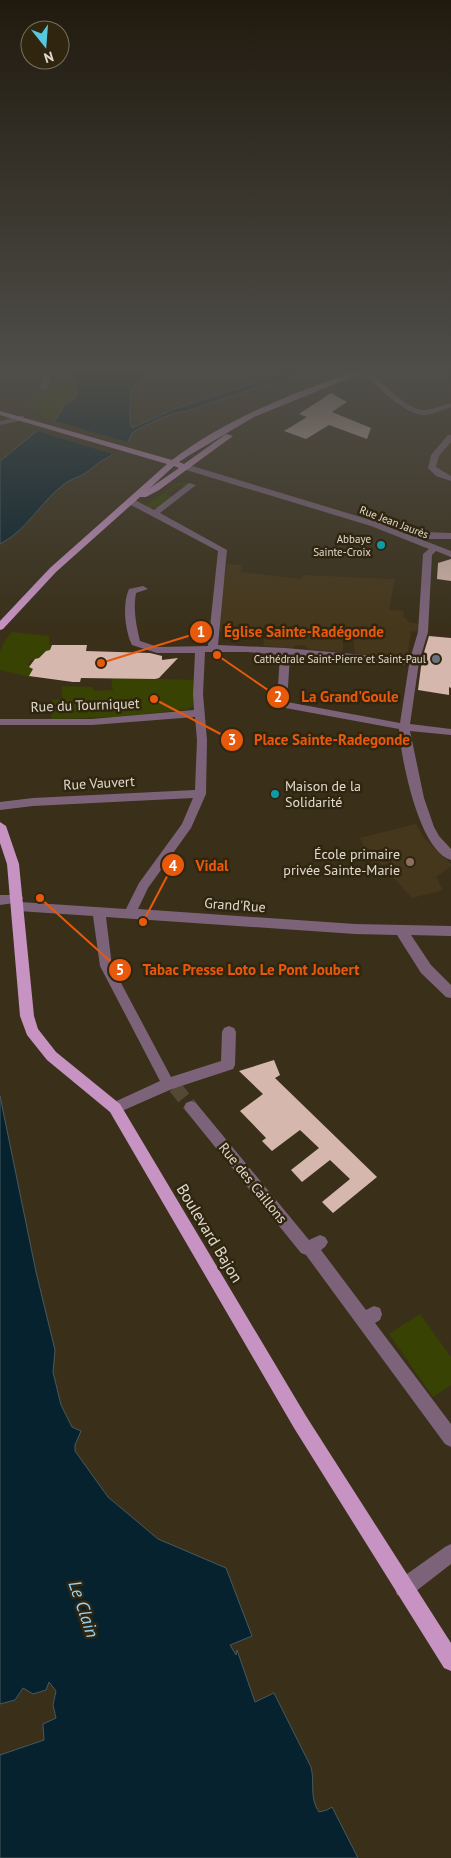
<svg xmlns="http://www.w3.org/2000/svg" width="451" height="1858" font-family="'PT Sans',sans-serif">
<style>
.built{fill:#45371b}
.green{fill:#384203}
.water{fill:#06222f;stroke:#47595e}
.pier{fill:#3a301a}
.building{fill:#d5b7ad}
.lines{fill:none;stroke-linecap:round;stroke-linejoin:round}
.minor-tunnel{stroke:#534935;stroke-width:14;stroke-dasharray:14 7;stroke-linecap:butt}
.minor{fill:#7c637a;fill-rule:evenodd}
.major{fill:#c693c3;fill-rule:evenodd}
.culture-dot{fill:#0f9aa8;stroke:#302610;stroke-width:2}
.worship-dot{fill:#6b7280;stroke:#302610;stroke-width:2}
.education-dot{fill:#8d6e63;stroke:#302610;stroke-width:2}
.labels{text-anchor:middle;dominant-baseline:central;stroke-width:5;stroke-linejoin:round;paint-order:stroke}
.far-street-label{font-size:11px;fill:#e0d9cd;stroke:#302610}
.far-poi-label{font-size:11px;fill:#e0d9cd;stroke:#302610;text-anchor:end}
.street-label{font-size:14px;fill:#e0d9cd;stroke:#302610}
.poi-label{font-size:14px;fill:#e0d9cd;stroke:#302610;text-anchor:start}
.near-street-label{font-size:16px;fill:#e0d9cd;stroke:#302610}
.near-water-label{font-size:18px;font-style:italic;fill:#93d3f5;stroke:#302610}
.leader{fill:none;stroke:#e8590c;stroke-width:2}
.callout-dot{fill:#e8590c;stroke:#302610;stroke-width:2}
.mark-label{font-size:15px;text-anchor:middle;font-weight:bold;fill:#fff}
.callout-label{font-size:15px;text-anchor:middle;font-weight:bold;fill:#e8590c;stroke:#302610;stroke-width:5;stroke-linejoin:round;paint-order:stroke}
</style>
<rect width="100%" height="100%" fill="#3a301a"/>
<g class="built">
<path d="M451,442V478L443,474L447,471L437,469L439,457Z"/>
<path d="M227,564L242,565L241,572L301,579L303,575L395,579L389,610L404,611L403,617L407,619V622L419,624V632L411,631L407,656L401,658L355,653L353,631L347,630L343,632V652L309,649L305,646L296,645L292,648L263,646L266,628L228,626L226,631H219L223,579L225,578Z"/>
<path d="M416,824L424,838L451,864V866L436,877L443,890L412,898L385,868L392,866L390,863L382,865L379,862L373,864L360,838Z"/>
</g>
<g class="green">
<path d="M61,368H78L73,377L78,391L61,387L48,388L54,374Z"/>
<path d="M53,388L77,393L76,398L65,404L55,421L40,416L42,411L24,406L47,392L48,389Z"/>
<path d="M187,482L190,483L185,487L178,485L166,494L173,497C164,504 156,513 146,505L176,484Z"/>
<path d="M12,632L49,636V645H52L50,650L46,651L41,658L31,660L28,665L40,676L34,678L0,670V651L6,639Z"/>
<path d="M113,675L130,678L193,680V706L188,709L118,717L51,719L52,700L62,699V686L92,687L95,691L113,690L111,679Z"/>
<path d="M420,1314L451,1357V1385L433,1397L389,1334Z"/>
</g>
<g class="water">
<path d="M78,368H149C141,376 138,385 130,392C131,403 128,421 132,428L174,409L303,368H314L187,411C167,414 149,423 132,433C127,448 116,453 103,460C96,464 91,470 84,474C79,477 72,479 67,482C41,500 28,530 0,544V461L37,431L55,421L65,404L76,398L78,389L73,377Z"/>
<path d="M0,1096L36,1272L55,1350L53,1372L61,1405L72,1427L81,1431L75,1445V1451L108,1497L158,1539L226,1568L252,1636L230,1645L236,1655L237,1650L255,1702L274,1693L311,1767C315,1782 309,1798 319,1812L327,1810L332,1807L358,1858H0V1755L44,1740L43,1724L56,1718L53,1705L56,1691L49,1682L46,1690L33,1694L23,1688L15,1700L0,1704Z"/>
</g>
<path class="pier" d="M52,420L131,443L118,456L34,430Z"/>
<g class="building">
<path d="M331,393L347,402L332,412L371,428L367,439L329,425L306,439L284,431L307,417L299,414Z"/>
<path d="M451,559V581L437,579L438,563Z"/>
<path d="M429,636L451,638V688L449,687V695L418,690L422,659Z"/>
<path d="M52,645H87L86,651L150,653L162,656V660L178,658L159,678L155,679L81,678L80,682H73L29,676L33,669L29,667L35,659L39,658L46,651L50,650Z"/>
<path d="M274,1060L280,1075L275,1078L377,1177L333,1213L322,1202L350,1179L330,1160L302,1182L291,1170L319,1148L300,1130L272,1151L262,1141L266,1138L240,1111L263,1094L239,1071Z"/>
</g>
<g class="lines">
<path class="minor-tunnel" d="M175,1087L191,1107"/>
<g class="minor">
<path d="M48,368H56L52,373L48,388L44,390L40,388L44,372Z"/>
<path d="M360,368H366C379,379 406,410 424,410C433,410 442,405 451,403V407C443,410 434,414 425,415C403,415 377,384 360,372Z"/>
<path d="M21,416H24V420L0,425V421Z"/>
<path d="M448,435H451V442L439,456L436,467L451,476V481L436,476L428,468L431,455Z"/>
<path d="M183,465H189L377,522L412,536L426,532L451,533V539H420L451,551V557L436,551L432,555L428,632L419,662L410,724L451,729V735L410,731L424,798L434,827L439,836L451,849V860C419,851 401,759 399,729L280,707L277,702L280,655L248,652H205L203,694L207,740L206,794L191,828L148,888L138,909L355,924L451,926V936L411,935L431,965L451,985V998L446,997L421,973L397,935L355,934L106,917L112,966L171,1077L221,1061L222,1032L224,1028L229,1026L234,1028L236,1032L235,1065L233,1069L172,1089L115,1114L110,1112L108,1108L110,1104L160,1081L100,966L93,916L18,911L14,909L12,906L14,903L0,905V895H21L23,898L20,902L126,909L139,883L182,824L193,798L33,806L0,810V802L33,798L195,790L197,740L195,717L92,725H0V719H92L194,710L193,694L195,653H157L132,645C125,631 122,604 129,589L143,586L148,589L136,593C133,609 136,625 140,641L158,647L208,646L218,551L129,504V500H135L154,510L189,483L196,485L160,513L227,550L218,645L285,648L410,659L418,632L423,554L429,549L371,526L183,469ZM290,655L409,665L400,723L287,702Z"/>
<path d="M191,1101L196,1103L309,1240L320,1235L325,1237L328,1242L325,1247L321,1250L366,1310L374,1306L380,1308L382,1314L380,1320L375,1323L451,1424V1447L445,1444L306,1255L301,1253L186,1111L184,1107L186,1103Z"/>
<path d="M451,1544V1564L411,1595L404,1597L397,1595L395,1588L397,1581L445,1547Z"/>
</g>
<g class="major">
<path d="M363,368H374L254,417L188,456L179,462L184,464L226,434L233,436L159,490L146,497H140L56,572L3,629L0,630V621L50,568L167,464L0,415V411L172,460C228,417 297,392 363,368ZM174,466L179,468L150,488Z"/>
<path d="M0,822L6,826L19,864L34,1016L38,1029L56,1052L120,1104L306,1416L451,1643V1671L444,1668L294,1428L110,1112L47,1060L27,1035L20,1016L7,864L0,843Z"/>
</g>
</g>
<linearGradient id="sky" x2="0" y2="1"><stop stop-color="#201a0e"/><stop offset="0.59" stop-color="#4f4e49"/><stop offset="1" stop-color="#4f4e49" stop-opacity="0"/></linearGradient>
<rect width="451" height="628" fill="url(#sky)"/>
<g class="culture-dot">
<circle cx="381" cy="545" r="5"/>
<circle cx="275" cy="794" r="5"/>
</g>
<circle class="worship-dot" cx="436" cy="659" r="5"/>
<circle class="education-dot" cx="410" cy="862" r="5"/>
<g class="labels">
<g class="far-street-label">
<text transform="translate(394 522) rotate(21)">Rue Jean Jaurès</text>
</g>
<g class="far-poi-label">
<text x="371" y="539">Abbaye<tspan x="371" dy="13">Sainte-Croix</tspan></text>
<text x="426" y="659">Cathédrale Saint-Pierre et Saint-Paul</text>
</g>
<g class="street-label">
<text transform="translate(85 705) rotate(-2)">Rue du Tourniquet</text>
<text transform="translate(99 783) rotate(-3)">Rue Vauvert</text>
<text transform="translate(235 905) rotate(4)">Grand'Rue</text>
<text transform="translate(253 1183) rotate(51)">Rue des Caillons</text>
</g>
<g class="poi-label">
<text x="285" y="786">Maison de la<tspan x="285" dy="16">Solidarité</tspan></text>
<text x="400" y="854" text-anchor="end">École primaire<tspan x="400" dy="16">privée Sainte-Marie</tspan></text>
</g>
<g class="near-street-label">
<text transform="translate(210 1233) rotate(59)">Boulevard Bajon</text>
</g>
<g class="near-water-label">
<text transform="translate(84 1609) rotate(71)">Le Clain</text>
</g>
</g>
<path class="leader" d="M101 663L201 632M217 655L278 697M154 699L232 740M143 922L173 865M40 898L120 970"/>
<g class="callout-dot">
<circle cx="101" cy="663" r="5"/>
<circle cx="217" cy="655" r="5"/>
<circle cx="154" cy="699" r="5"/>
<circle cx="143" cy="922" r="5"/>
<circle cx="40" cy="898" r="5"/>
<circle cx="201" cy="632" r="12"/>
<circle cx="278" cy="697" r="12"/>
<circle cx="232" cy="740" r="12"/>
<circle cx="173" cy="865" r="12"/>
<circle cx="120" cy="970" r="12"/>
</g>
<g class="mark-label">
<text x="201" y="637">1</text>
<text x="278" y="702">2</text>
<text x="232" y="745">3</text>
<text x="173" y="871">4</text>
<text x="120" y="975">5</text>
</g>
<g class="callout-label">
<text x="304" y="637">Église Sainte-Radégonde</text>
<text x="350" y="702">La Grand'Goule</text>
<text x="332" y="745">Place Sainte-Radegonde</text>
<text x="212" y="871">Vidal</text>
<text x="251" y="975">Tabac Presse Loto Le Pont Joubert</text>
</g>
<g transform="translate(45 45) rotate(163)"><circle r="24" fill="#302610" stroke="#766e5c"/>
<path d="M0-4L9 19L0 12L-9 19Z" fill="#55cadf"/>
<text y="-8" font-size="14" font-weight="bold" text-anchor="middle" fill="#e0d9cd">N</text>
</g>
</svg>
